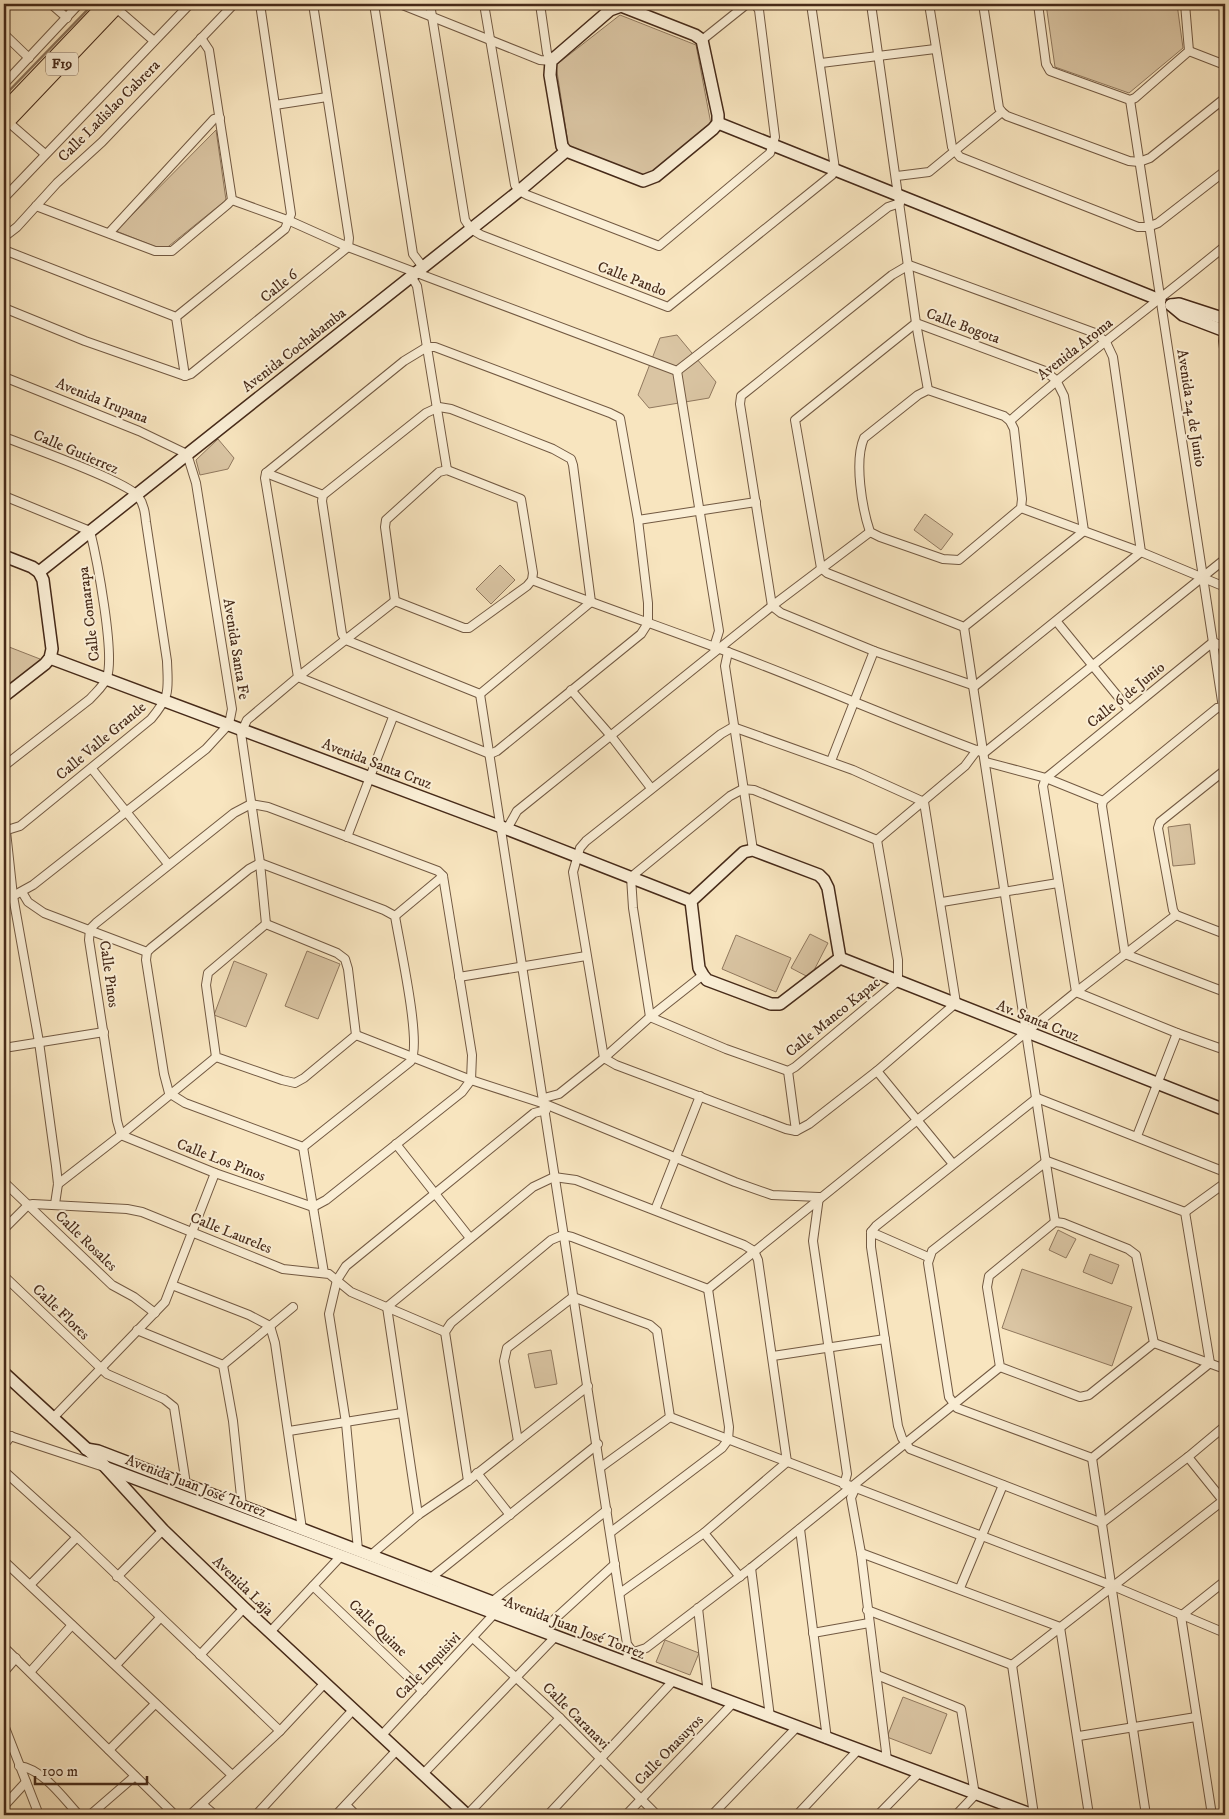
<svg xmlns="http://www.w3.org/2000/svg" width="1229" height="1819" font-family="'IM FELL DW Pica',serif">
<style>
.green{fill:#dac5a3;stroke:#90785e}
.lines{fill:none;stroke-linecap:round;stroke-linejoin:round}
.stream{stroke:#8c745b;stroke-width:2.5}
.street-casing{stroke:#725942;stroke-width:10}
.secondary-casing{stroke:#462a19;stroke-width:14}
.highway-casing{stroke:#462a19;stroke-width:16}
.street{stroke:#faeed5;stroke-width:8}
.secondary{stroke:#faeed5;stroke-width:11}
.highway{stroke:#f8e5bf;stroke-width:14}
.labels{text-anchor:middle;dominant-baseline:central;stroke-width:4;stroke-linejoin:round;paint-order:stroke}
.shield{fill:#faeed5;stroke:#7c6551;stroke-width:1}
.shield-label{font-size:14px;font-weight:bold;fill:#462a19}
.street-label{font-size:15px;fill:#462a19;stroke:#faeed5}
</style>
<rect width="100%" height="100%" fill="#f8e5bf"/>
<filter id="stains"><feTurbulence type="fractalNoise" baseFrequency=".004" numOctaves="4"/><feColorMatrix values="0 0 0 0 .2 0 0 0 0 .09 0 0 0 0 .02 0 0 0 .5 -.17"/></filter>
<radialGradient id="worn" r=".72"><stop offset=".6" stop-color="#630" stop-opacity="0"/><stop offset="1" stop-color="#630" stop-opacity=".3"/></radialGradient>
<g class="green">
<path d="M1046,4H1177L1183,48L1129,93L1055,67Z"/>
<path d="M620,15L696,45L711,124L645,178L569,150L556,65Z"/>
<path d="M216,130L226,200L164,250L116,231Z"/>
<path d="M677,335L716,382L709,398L649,408L638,395L660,338Z"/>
<path d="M218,439L234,458L228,469L200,475L196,460Z"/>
<path d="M925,514L953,534L941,550L914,530Z"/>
<path d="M500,565L515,580L491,604L476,589Z"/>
<path d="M4,645L40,659L39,663L4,689Z"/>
<path d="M1190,824L1195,864L1173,866L1168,827Z"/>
<path d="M810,934L828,943L810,978L791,968Z"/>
<path d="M736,935L791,958L776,992L722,969Z"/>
<path d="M307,951L340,964L318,1019L285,1006Z"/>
<path d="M234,961L267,974L246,1027L214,1015Z"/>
<path d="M1058,1230L1076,1239L1066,1258L1049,1250Z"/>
<path d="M1090,1254L1119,1265L1112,1284L1083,1272Z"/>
<path d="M1022,1269L1132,1307L1112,1366L1002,1328Z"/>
<path d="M551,1350L557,1384L535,1388L528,1354Z"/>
<path d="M665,1640L699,1653L690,1675L656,1662Z"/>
<path d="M903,1697L947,1714L931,1754L887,1737Z"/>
</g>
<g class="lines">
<path class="stream" d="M4,96L93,4"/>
<g class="street-casing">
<g id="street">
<path d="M51,4L67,18"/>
<path d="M374,4L413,254L423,267"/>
<path d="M400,4L540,60L551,61L547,53L540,4"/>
<path d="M430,4L465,220L471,229L481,235L668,307L832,175L835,169L811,4"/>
<path d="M484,4L515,185L519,191L527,195L659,246L770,153L775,137L759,10L755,4"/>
<path d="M871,4L916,323L928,390"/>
<path d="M929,4L952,147L960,157L1138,227H1148L1158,223L1225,171"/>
<path d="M983,4L999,108L1002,112L1007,116L1129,161L1139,162L1150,158L1225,98"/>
<path d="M1038,4L1046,64L1050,71L1130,100L1135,98L1189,51L1185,4"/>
<path d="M116,8L154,41"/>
<path d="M4,34L29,58"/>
<path d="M702,40L747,4"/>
<path d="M1189,51L1225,65"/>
<path d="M821,63L935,49"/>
<path d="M4,84L79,4"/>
<path d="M1130,100L1225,721"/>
<path d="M275,105L327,97"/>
<path d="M7,121L45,154"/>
<path d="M897,176L929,172L1002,112"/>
<path d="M4,198L190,4"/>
<path d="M232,200L290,221L348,247L677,371L888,207L900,203"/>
<path d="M36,206L155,251H172L227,205L232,200L231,193L209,50L201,38"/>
<path d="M109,233L214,119L220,118"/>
<path d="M4,237L17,227L57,183L102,142L234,4"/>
<path d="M4,250L176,317L285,229L291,214L260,4"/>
<path d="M909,265L1095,333L1106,342L1113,357L1141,552L975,686L874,651L781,613L772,606L740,404L741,396L892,275Z"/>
<path d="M411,276L417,286L447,470"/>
<path d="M4,308L85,341L185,376L191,374L348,247L349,238L313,4"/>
<path d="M176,317L185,376"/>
<path d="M916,323L1045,371L1056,380L1064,396L1084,531L964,627L827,573L821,568L795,420Z"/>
<path d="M1224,328L1223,341L1225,356"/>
<path d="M677,371L719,631L714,647"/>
<path d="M4,377L139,431L187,454L196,483L232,709L229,724L206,749L33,885L13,896"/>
<path d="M928,390L1004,416L1010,421L1014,429L1022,499L1021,508L959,560L943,559L880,537L870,532C862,508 854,461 864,438L918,395Z"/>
<path d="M439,407L451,409L553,449L571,459L573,465L591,602L480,694L346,640L342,634L322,501L323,495L426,413Z"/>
<path d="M1010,421C1079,359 1154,305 1225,246"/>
<path d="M4,437C27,446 126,481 138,496C144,504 145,513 146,522L167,661C168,691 171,695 151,719L20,826L4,831"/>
<path d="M447,470L521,499L533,573L532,580L527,586L469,628H464L395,601L385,527L386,520L439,472Z"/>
<path d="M266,473L323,495"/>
<path d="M4,496L90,531C97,559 115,654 107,677C104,686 96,692 90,699L4,766"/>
<path d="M1021,508L1141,552L1225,587"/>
<path d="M638,520L756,502"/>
<path d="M532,580C595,604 658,626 720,649C809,682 895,720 984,753L1225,559"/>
<path d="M1057,622L1129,710"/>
<path d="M964,627L1055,1222"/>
<path d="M728,652L725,666L753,850"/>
<path d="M571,690L611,736L651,788"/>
<path d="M480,694L627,1644L632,1651"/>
<path d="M1225,707L1217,708L1103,801L1102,806L1125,954L1225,992"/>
<path d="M831,761L874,651"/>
<path d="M986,762L1046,778L1103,801"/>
<path d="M92,769L168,864"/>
<path d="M1225,770L1160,822L1158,828L1173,910L1176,915L1225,934"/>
<path d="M1046,778L1043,786L1076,992L1177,1033L1225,1050"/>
<path d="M1046,778L1213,642L1225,647"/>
<path d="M251,804L268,807L438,871L443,876L472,1055L471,1080L462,1092L326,1200L313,1207L215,1173L121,1135L117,1121L89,940L90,929L96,923L234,813Z"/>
<path d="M4,813L13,896L39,1042L56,1166L58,1184L55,1204"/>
<path d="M507,829L517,811L772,606L870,532"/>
<path d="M347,837L393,717"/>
<path d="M877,840L965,766L977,750"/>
<path d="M260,863L384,910L395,916C399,942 422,1043 411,1061L303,1147L185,1103L169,1093L164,1074L146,960L147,952L151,948L249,869Z"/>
<path d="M4,892L13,896"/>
<path d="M22,892L28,902L44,913L147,952"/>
<path d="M942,902L1058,883"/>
<path d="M395,916L443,876"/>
<path d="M266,924L260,863L241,733L247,720L298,677L265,478L266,473L404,361L427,347H435L610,413L620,418L638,520L648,603V623L641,634L497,751L490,754L298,677L395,601"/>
<path d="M266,924L337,953L345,959L348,969L356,1035L304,1078L295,1083L282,1080L216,1057L206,985L208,973Z"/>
<path d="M459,977L586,956"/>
<path d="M650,1017L726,1049L788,1071L795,1067L898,981V960L877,840"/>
<path d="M650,1017L633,908L631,877L730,796L743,789L754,790L877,840"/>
<path d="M356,1035L471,1080L545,1104L735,1182L772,1195L819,1197"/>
<path d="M4,1048L104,1032"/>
<path d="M604,1058L650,1017L703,975"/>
<path d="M788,1071L796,1131"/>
<path d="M877,1071L953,1164"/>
<path d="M544,1098L559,1094L604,1058L616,1065L786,1129L796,1131L809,1124L877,1071L956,1003L924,802L853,770L733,727L721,734L586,841L580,848L573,872L604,1058"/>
<path d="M1137,1136L1177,1033"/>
<path d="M396,1144L470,1238"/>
<path d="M303,1147L324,1273"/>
<path d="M1047,1161L1185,1212L1210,1363L1092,1458L957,1408L949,1397L928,1263L932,1251Z"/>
<path d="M1225,1172L1037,1098L876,1226L871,1232V1247L898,1426L902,1438L910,1449L1102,1523L1188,1457L1225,1426"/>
<path d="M4,1182L112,1285L134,1297L155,1313"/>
<path d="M58,1184L121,1135L216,1057"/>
<path d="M819,1197L813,1241L847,1474L844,1485"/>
<path d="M655,1210L700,1096"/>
<path d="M1185,1212L1225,1183"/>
<path d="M1055,1222L1063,1223L1128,1249L1136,1255L1154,1343L1089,1395L1080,1397L1000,1367L987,1287L989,1276Z"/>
<path d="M4,1229L28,1205L33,1204L127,1209L142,1212L283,1269L329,1274L351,1292L445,1332"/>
<path d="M871,1232L928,1257"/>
<path d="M4,1276L107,1374L164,1399L174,1407L186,1484"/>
<path d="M172,1285L249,1315L270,1326L275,1343L302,1529"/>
<path d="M708,1289L1076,992L1176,915"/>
<path d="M137,1330L223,1365L233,1421L242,1506"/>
<path d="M1154,1343L1225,1369"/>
<path d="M773,1356L885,1339"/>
<path d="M223,1365L293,1307"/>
<path d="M670,1417L1113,1586L1225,1633"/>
<path d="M52,1419L165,1302L215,1173"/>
<path d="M289,1431L402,1413"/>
<path d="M4,1434L104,1467"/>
<path d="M518,1441L504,1361L507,1348L573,1297L650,1325L657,1331L670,1417L601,1467"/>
<path d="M4,1445L11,1436"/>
<path d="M1188,1457L1225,1503"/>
<path d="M1092,1458L1146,1815"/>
<path d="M4,1471L77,1537L280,1731"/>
<path d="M477,1473L510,1515"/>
<path d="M468,1481L445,1332L451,1323L551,1240L563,1235L572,1237L708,1289"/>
<path d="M855,1489L851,1498L861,1553L887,1760"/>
<path d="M418,1515L387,1307L533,1187L554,1177L576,1180L744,1245L754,1251L758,1260L787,1462L704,1533L620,1593"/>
<path d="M800,1529L827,1739"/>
<path d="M611,1532L722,1448L728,1440L729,1427L708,1289"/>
<path d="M704,1533L740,1577"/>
<path d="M358,1550L346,1423L329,1314L337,1280L346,1266L534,1113L546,1110"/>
<path d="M861,1553L1060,1627L1089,1815"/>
<path d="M371,1555L418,1515L468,1481L588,1386"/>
<path d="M4,1561L232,1775"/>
<path d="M751,1568L770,1717"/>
<path d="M117,1577L163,1530"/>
<path d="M432,1577L598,1444"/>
<path d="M30,1585L77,1537"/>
<path d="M313,1586L423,1691"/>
<path d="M960,1588L1003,1485"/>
<path d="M493,1601L607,1510"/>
<path d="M698,1608L708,1694"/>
<path d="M867,1610L1012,1665"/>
<path d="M546,1627L615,1564"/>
<path d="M270,1632L341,1556"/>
<path d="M813,1633L869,1623"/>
<path d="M473,1638L560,1718L657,1815"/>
<path d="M4,1647L175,1815"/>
<path d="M200,1655L244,1608"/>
<path d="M625,1663L628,1654L646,1648L751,1568L1000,1367"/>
<path d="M116,1665L160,1618"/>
<path d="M1012,1665L1225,1499"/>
<path d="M1012,1665L1034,1815"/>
<path d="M31,1671L72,1625"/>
<path d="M4,1672L16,1658"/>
<path d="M877,1675L961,1709L975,1795L956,1815"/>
<path d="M4,1725L39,1815"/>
<path d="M381,1736L494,1614"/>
<path d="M1079,1736L1196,1717"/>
<path d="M109,1750L155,1704"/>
<path d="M19,1766C43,1769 63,1798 79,1815"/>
<path d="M424,1773L555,1637"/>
<path d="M202,1804L215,1815"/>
<path d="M346,1805L356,1815"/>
<path d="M4,1806L26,1782"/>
<path d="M90,1815L135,1776"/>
<path d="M190,1815L280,1731L324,1684"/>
<path d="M256,1815L353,1710"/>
<path d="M336,1815L397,1750"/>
<path d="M467,1815L560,1718"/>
<path d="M548,1815L673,1681"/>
<path d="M626,1815L733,1703"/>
<path d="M712,1815L797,1727"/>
<path d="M797,1815L858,1750"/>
<path d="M878,1815L919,1773"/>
<path d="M1212,1815L1181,1616L1225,1581"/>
<path d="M1221,1815L1225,1812"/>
</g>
</g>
<g class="secondary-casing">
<g id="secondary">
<path d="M621,6L695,35L702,40L718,115V123L713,129L656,176L643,181L566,151L562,146L550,75L551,61L610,10Z"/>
<path d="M718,123L1160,300"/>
<path d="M1171,305L1183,315L1225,331"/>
<path d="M1171,305L1179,304L1225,319"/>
<path d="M4,556L32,567L39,572L43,580L52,649L50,658L45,664L4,696"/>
<path d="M39,572L519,191L566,151"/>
<path d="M50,658L507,829L691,901"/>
<path d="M753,850L819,875L824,880L828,888L840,958L780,1004H771L707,980L703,975L699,968L691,901L744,852Z"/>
<path d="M840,958L1225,1110"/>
<path d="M4,1373L101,1462L163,1530L244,1608L467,1815"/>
<path d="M86,1449L98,1451L550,1624"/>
<path d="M107,1468L1033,1815"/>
</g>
</g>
<g class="highway-casing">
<g id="highway">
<path d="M4,111L106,4"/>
<path d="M4,125L119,4"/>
</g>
</g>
<use href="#street" class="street"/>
<use href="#secondary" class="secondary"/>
<use href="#highway" class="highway"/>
</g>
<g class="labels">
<rect class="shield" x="46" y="52.5" width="32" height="23" rx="4"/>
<g class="shield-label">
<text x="62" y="64">F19</text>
</g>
<g class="street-label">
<text transform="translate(109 111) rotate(-45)">Calle Ladislao Cabrera</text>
<text transform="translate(632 279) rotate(21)">Calle Pando</text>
<text transform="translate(279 286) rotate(-39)">Calle 6</text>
<text transform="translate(963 326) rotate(20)">Calle Bogota</text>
<text transform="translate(1075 349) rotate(-38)">Avenida Aroma</text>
<text transform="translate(294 350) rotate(-38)">Avenida Cochabamba</text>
<text transform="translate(102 401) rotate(22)">Avenida Irupana</text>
<text transform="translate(1191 408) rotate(81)">Avenida 24 de Junio</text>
<text transform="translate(76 452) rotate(23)">Calle Gutierrez</text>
<text transform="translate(89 614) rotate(-97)">Calle Comarapa</text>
<text transform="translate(236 649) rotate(81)">Avenida Santa Fe</text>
<text transform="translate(1126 695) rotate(-39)">Calle 6 de Junio</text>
<text transform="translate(101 741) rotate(-40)">Calle Valle Grande</text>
<text transform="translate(377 764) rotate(21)">Avenida Santa Cruz</text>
<text transform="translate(109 974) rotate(82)">Calle Pinos</text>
<text transform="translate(833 1017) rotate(-39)">Calle Manco Kapac</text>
<text transform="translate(1038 1021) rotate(22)">Av. Santa Cruz</text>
<text transform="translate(221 1160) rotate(21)">Calle Los Pinos</text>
<text transform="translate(231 1233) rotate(22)">Calle Laureles</text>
<text transform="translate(86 1241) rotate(44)">Calle Rosales</text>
<text transform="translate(61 1312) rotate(44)">Calle Flores</text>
<text transform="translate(196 1486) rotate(21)">Avenida Juan José Torrez</text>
<text transform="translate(243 1586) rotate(44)">Avenida Laja</text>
<text transform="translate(378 1628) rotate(44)">Calle Quime</text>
<text transform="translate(575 1628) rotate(21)">Avenida Juan José Torrez</text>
<text transform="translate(428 1666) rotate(-46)">Calle Inquisivi</text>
<text transform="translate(576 1716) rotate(45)">Calle Caranavi</text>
<text transform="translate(669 1750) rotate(-46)">Calle Onasuyos</text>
</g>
</g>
<rect width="1229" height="1819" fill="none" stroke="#f8e5bf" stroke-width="20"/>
<rect x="5" y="5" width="1219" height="1809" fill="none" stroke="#462a19" stroke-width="2.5"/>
<rect x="10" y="10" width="1209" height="1799" fill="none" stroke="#462a19"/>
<path d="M35 1776v8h112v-8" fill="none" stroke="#462a19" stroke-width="2.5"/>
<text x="42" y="1776" font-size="15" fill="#462a19" stroke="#faeed5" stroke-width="4" paint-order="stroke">100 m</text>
<rect width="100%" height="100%" filter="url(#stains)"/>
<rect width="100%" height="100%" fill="url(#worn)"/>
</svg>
